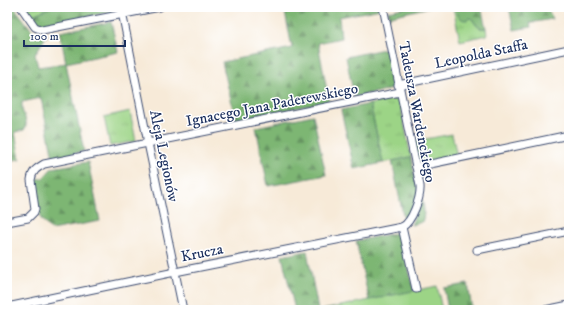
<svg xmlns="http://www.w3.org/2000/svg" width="576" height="317" font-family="'IM FELL DW Pica',serif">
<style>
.grass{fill:url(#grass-tufts);stroke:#5c8272}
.forest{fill:url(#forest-firs);stroke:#4c7268}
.pitch{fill:#9cd486;stroke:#5c8272}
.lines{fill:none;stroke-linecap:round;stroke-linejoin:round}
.minor-casing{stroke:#3c4b70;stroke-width:9}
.minor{stroke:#fff;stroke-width:7}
.labels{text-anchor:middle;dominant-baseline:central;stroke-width:3;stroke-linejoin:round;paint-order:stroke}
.street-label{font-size:15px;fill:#1b2f5e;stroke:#fff}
</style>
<defs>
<pattern id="grass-tufts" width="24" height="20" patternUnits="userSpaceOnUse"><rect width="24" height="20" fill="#9cd486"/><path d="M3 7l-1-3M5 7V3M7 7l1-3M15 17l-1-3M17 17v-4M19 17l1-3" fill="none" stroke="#86b676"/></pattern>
<pattern id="forest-firs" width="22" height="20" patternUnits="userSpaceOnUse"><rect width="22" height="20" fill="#7db673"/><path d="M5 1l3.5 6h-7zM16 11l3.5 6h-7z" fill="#669462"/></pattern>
</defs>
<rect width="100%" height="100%" fill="#fff"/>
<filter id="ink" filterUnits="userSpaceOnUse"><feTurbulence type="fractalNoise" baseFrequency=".025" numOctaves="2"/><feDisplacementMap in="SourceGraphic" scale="8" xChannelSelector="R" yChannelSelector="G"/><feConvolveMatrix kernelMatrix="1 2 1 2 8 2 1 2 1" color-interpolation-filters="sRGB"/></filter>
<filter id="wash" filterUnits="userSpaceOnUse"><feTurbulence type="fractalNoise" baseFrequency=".012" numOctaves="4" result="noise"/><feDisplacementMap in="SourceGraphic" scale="16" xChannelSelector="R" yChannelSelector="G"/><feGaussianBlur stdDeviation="0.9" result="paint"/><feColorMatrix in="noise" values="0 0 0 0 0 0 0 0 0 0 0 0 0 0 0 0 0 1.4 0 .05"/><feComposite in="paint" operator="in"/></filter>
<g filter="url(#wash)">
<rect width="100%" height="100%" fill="#f7ead8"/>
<g class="grass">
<path d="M27,7H51L33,15Z"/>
<path d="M453,7H455L458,15L471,18C476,23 477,30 486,28L487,35L460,41Z"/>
<path d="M394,99L400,103L411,157L383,163L370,104Z"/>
<path d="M130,111L136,141L110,146L104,117Z"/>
<path d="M452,134L457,156L419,165L415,141Z"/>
</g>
<g class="forest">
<path d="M7,7H14L37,37L47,35L35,54L38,67L66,63L60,32L111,22L118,52L66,63L84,151L53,158L41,98L22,102C22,104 22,108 22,109C24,117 29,123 24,130L15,132L20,159L7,161Z"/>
<path d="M51,7H114L115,11L41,26L33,15Z"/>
<path d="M284,7H380L381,9L339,17L341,38L318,43L329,101L236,121L222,62L292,48Z"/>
<path d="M408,7H430L391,16L389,18L388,11Z"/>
<path d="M455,7H481L486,28C477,30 476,23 471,18H470L466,20C459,20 457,13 455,7Z"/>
<path d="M509,7H547L552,19L530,23L531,27L514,30Z"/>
<path d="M389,48L396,83L392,89L354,97L346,57Z"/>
<path d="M370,104L383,163L354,169L341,110Z"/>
<path d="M313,115L326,175L268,186L256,127Z"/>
<path d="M411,157L418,191V195L409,215L404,220L392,161Z"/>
<path d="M88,162L100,221L51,230L41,219L33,180L43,178L52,168Z"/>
<path d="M422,198C424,206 425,214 422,222L411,225Z"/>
<path d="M400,232L414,291L369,300L356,241Z"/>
<path d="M307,251L318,310H295L282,256Z"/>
<path d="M468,284L472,310H448L444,288Z"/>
</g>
<path class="pitch" d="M437,286L442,310H322Z"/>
</g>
<g filter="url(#ink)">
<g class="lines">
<g class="minor-casing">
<g id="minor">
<path d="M21,7L35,27L42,30L160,7"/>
<path d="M121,7L148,143L183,310"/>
<path d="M383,7L420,186C421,197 412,222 402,227L416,289"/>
<path d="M398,85L569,49"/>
<path d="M416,167L569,135"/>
<path d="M7,222L28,218L34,212L35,209L31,180C32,171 37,168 44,164L400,92"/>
<path d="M477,250L569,231"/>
<path d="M7,307L175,272L402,227"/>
<path d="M545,310L569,305"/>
</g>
</g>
<use href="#minor" class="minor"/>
</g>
</g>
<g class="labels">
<g class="street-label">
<text transform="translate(481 54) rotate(-12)">Leopolda Staffa</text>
<text transform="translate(272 105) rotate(-11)">Ignacego Jana Paderewskiego</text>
<text transform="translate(417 112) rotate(79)">Tadeusza Wardenckiego</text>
<text transform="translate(164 156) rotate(78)">Aleja Legionów</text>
<text transform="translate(202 253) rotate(-11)">Krucza</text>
</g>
</g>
<rect width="576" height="317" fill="none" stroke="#fff" stroke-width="24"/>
<path d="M24 40v6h101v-6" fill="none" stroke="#1b2f5e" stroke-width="2"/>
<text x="30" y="40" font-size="12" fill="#1b2f5e" stroke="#ffffff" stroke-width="3" paint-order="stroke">100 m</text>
</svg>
